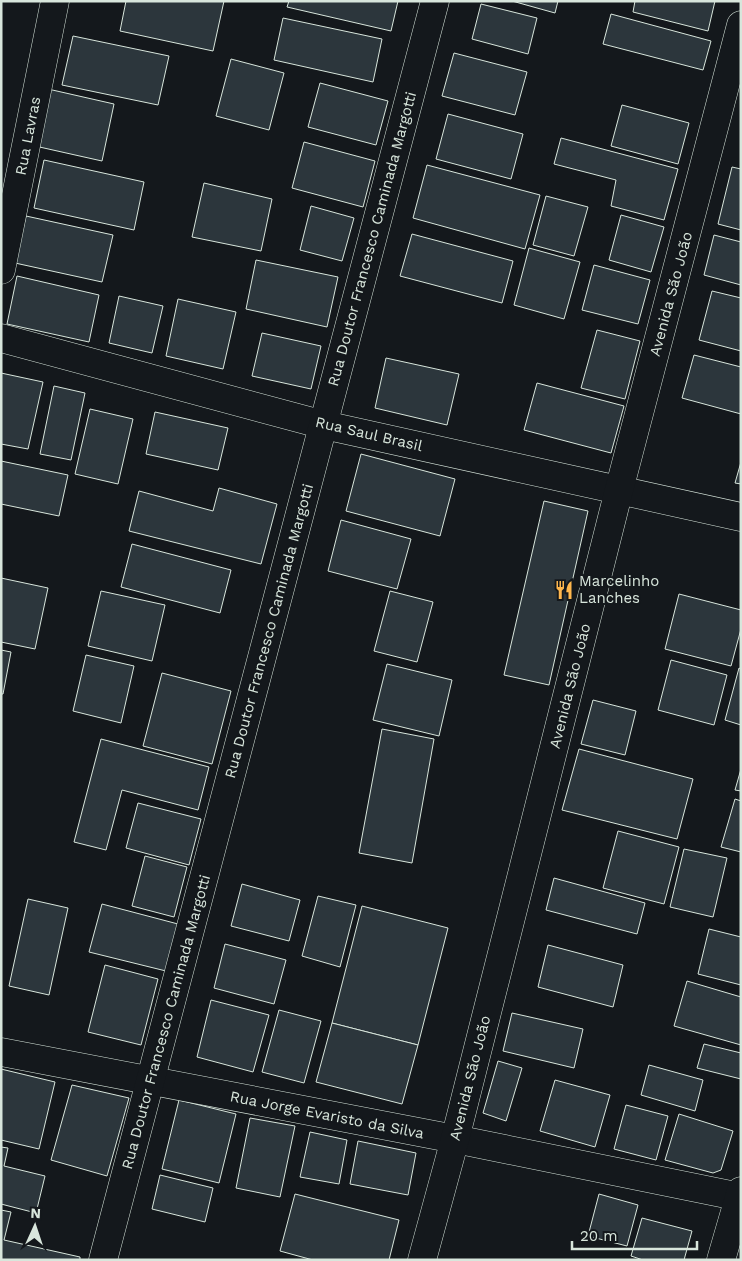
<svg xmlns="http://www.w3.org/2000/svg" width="742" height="1261" font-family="'Work Sans',sans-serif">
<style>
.building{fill:#2c363c;stroke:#d8e6dc}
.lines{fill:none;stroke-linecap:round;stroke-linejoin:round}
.minor-casing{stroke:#d8e6dc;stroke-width:29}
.minor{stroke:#14181c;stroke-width:28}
.labels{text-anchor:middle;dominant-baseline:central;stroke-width:4;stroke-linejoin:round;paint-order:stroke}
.street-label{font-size:15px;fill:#d8e6dc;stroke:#14181c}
.poi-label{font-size:15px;fill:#d8e6dc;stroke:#14181c;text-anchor:start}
</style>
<rect width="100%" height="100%" fill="#14181c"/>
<g class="building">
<path d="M126,1H224L213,51L120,31Z"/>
<path d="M289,1H398L391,31L287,7Z"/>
<path d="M512,1H558L555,13Z"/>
<path d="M635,1H715L708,31L633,12Z"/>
<path d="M481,4L537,18L528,54L472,39Z"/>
<path d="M611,14L711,41L703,70L603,44Z"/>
<path d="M283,18L382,39L373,82L274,60Z"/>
<path d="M73,36L169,56L158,105L62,85Z"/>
<path d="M454,53L527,72L515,115L442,96Z"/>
<path d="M231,59L284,73L269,130L216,116Z"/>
<path d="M320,83L388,101L376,145L308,127Z"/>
<path d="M48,89L114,104L102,161L35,146Z"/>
<path d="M622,105L689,123L678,164L611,146Z"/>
<path d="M448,114L523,134L511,179L436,159Z"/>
<path d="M561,138L678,169L664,220L611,206L616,180L554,164Z"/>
<path d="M304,142L375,161L363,207L292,188Z"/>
<path d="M44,160L144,182L134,230L34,208Z"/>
<path d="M427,165L540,195L525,249L413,218Z"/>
<path d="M732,167L741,169V230L718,224Z"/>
<path d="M204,183L272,199L261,251L192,237Z"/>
<path d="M546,196L588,207L574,256L533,245Z"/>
<path d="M311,206L354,218L342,261L300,250Z"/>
<path d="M621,215L664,227L651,272L609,260Z"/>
<path d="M26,216L113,235L102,282L15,263Z"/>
<path d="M412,234L513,261L502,303L400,276Z"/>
<path d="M714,235L741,242V285L704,275Z"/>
<path d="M529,248L580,262L564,319L514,305Z"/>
<path d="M256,260L338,277L327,327L246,309Z"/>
<path d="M594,265L650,280L638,324L582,310Z"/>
<path d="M17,276L99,295L89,342L7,324Z"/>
<path d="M712,291L741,298V351L699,340Z"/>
<path d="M119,296L163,306L152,353L109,343Z"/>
<path d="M178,299L236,312L223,369L166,356Z"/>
<path d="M597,330L640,341L625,399L581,388Z"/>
<path d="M262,333L321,346L311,389L252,376Z"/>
<path d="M694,355L741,367V414L682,398Z"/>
<path d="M386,358L459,374L447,425L375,408Z"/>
<path d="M1,373L43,382L28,449L1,444Z"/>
<path d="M537,383L624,406L611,453L524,430Z"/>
<path d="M54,386L85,393L71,460L40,454Z"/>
<path d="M90,409L133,419L118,484L75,474Z"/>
<path d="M155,412L228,428L218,470L146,454Z"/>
<path d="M361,454L455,479L440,536L346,511Z"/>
<path d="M1,461L68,475L59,516L1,504Z"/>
<path d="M741,462V484L735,483Z"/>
<path d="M219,488L277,504L261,564L129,531L139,491L213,511Z"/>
<path d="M544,501L588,511L549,685L504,675Z"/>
<path d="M341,520L411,539L397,589L328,571Z"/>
<path d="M132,544L231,570L220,613L121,587Z"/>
<path d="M1,578L48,588L35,649L1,642Z"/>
<path d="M101,591L165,605L152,661L88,646Z"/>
<path d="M390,591L433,602L417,662L374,651Z"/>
<path d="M679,594L741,610V629L731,666L665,649Z"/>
<path d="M1,650L11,652L3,694H1Z"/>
<path d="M86,655L134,666L121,723L73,711Z"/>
<path d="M671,660L727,675L714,725L658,710Z"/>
<path d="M387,664L452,680L439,736L373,720Z"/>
<path d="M739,668L741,669V725L725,720Z"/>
<path d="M162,673L231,691L212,764L143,746Z"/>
<path d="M593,700L636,711L625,755L581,744Z"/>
<path d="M382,729L434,739L412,863L359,853Z"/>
<path d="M101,739L209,767L198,810L122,790L106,850L74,842Z"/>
<path d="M579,749L693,779L677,839L562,810Z"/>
<path d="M741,769V791L735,790Z"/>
<path d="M735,799L741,801V852L721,847Z"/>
<path d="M138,803L201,819L189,865L126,848Z"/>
<path d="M618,831L679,847L664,904L603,888Z"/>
<path d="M684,849L727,858L713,917L670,907Z"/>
<path d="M145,856L187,867L174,917L132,906Z"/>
<path d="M554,878L645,903L637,934L546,910Z"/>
<path d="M242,884L300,900L289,941L231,926Z"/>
<path d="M318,896L356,905L340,967L302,956Z"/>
<path d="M28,899L68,908L49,995L9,986Z"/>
<path d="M102,904L178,924L166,971L89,952Z"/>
<path d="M362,906L448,928L418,1045L332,1023Z"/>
<path d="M709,929L741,937V985L698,974Z"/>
<path d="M225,944L286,960L274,1004L214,988Z"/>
<path d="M548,945L623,965L613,1007L538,987Z"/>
<path d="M105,965L158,979L141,1045L88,1032Z"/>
<path d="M687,981L741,997V1045L674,1026Z"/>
<path d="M211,1000L269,1015L253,1072L197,1057Z"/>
<path d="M279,1010L321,1021L304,1083L262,1072Z"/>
<path d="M512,1013L583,1029L574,1068L503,1051Z"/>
<path d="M332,1023L418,1045L402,1104L316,1082Z"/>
<path d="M704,1044L741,1053V1079L697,1068Z"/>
<path d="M498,1061L522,1068L506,1121L483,1113Z"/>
<path d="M649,1065L703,1080L695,1111L641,1095Z"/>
<path d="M1,1069L55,1082L39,1149L1,1140Z"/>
<path d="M555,1080L610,1095L595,1147L540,1131Z"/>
<path d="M72,1085L129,1098L107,1176L51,1160Z"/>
<path d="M179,1100L236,1114L219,1183L162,1169Z"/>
<path d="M626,1105L668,1116L656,1160L614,1149Z"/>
<path d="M679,1114L733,1131L721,1170L713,1173L665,1160Z"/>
<path d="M250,1118L295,1126L280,1197L236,1188Z"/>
<path d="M310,1132L347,1140L339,1184L300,1177Z"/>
<path d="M358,1141L416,1153L408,1195L350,1184Z"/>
<path d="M1,1147L8,1148L4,1166L45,1176L36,1213L1,1204Z"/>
<path d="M160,1175L213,1188L205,1222L152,1209Z"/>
<path d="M295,1194L399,1220L389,1260H313L280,1251Z"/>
<path d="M599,1194L638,1205L627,1246L588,1236Z"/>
<path d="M1,1210L11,1212L4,1240L80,1257V1260H1Z"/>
<path d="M642,1218L692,1231L684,1260H643L631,1256Z"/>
</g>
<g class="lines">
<g class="minor-casing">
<g id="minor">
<path d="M1,270L55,1"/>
<path d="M1,338L324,425L741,517"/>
<path d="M1,1052L455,1139L741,1197"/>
<path d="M103,1260L435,1"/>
<path d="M422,1260L455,1139L619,490L741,25"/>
<path d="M721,1260L741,1191"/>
</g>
</g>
<use href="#minor" class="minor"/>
</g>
<defs>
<g id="restaurant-bare" transform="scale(1.5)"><path d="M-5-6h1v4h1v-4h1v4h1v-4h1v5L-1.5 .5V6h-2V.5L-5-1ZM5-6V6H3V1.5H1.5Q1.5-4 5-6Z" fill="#ffb74d" stroke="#14181c" stroke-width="2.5" paint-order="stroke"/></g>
</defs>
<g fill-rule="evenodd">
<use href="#restaurant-bare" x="564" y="590"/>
</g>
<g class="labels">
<g class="street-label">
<text transform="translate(28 136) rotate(-79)">Rua Lavras</text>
<text transform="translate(372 239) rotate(-75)">Rua Doutor Francesco Caminada Margotti</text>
<text transform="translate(671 294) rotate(-75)">Avenida São João</text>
<text transform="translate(369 434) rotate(13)">Rua Saul Brasil</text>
<text transform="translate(269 631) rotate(-75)">Rua Doutor Francesco Caminada Margotti</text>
<text transform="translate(570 686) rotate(-76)">Avenida São João</text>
<text transform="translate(166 1022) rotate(-75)">Rua Doutor Francesco Caminada Margotti</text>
<text transform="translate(470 1078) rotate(-76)">Avenida São João</text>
<text transform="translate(327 1115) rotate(11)">Rua Jorge Evaristo da Silva</text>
</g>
<g class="poi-label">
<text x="579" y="581">Marcelinho<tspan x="579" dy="17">Lanches</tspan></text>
</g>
</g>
<rect width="742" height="1261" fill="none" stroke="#d8e6dc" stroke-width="5"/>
<g transform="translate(35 1226) rotate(3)" stroke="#14181c" stroke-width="4" paint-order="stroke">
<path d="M0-4L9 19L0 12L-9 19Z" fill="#d8e6dc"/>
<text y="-8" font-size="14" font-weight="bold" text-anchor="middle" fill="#d8e6dc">N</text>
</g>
<path d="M572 1241v8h125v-8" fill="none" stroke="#d8e6dc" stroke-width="2.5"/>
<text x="580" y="1241" font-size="15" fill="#d8e6dc" stroke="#14181c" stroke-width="4" paint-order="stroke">20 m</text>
</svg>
